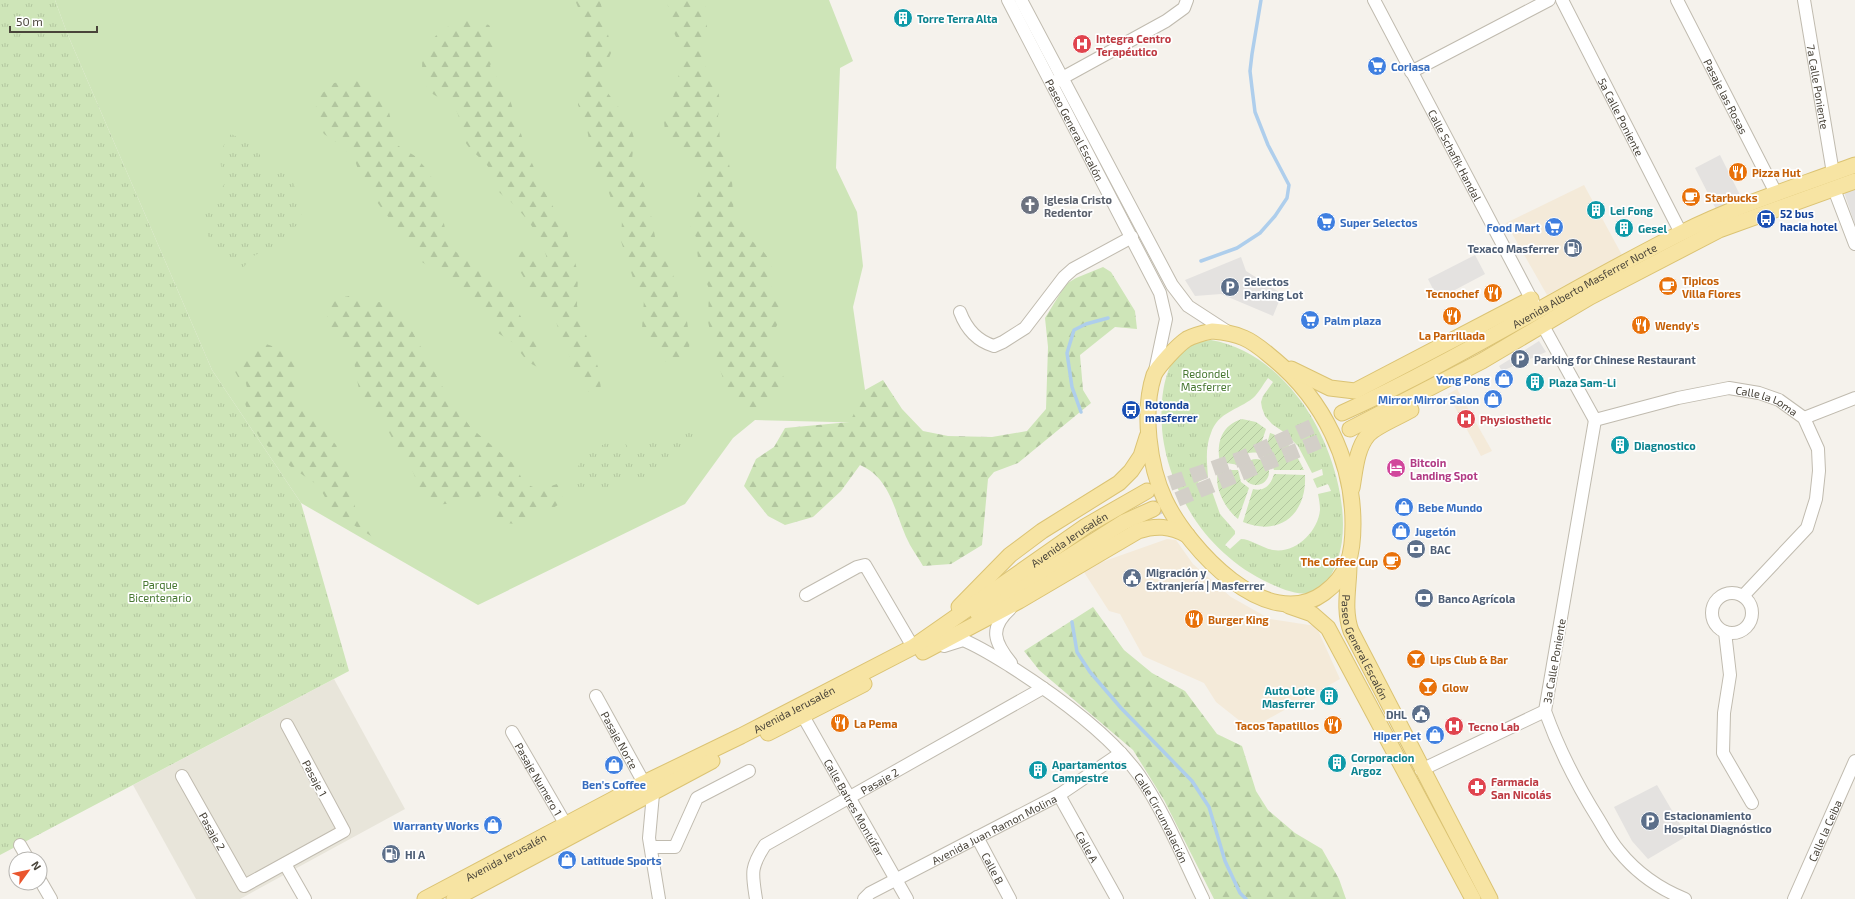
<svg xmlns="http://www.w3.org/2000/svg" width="1855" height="899" font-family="'Exo 2',sans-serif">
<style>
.residential{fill:#e8e5da}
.commercial{fill:#f4ead9}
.grass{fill:#cee5b8}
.forest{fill:url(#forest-firs)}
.park{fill:url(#park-tufts);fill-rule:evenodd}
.garden{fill:url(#garden-furrows)}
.parking{fill:#e4e2e0}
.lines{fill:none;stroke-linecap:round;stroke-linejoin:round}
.stream{stroke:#aeceec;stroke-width:3.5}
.major-tunnel{stroke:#d3cfc8;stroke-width:15;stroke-dasharray:15 8;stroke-linecap:butt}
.minor-casing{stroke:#c0bbaf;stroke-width:14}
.major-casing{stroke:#dbc373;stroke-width:17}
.minor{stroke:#fff;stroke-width:12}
.major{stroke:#f7e4a3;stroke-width:15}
.labels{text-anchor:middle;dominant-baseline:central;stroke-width:3.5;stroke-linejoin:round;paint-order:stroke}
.culture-label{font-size:11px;font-weight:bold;fill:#0d838f;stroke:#fff;text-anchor:start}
.health-label{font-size:11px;font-weight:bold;fill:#be3a42;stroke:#fff;text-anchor:start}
.shop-label{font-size:11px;font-weight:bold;fill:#366cbe;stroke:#fff;text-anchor:start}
.street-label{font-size:11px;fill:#49443a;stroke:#fff}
.food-label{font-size:11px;font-weight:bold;fill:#c56008;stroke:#fff;text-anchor:start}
.worship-label{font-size:11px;font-weight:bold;fill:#5b616d;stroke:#fff;text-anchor:start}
.transit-label{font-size:11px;font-weight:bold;fill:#164399;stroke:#fff;text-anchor:start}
.service-label{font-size:11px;font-weight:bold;fill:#4e5e75;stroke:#fff;text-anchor:start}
.park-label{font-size:11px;fill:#477731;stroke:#fff}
.hotel-label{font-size:11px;font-weight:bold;fill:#b23c85;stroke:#fff;text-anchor:start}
</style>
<defs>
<pattern id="forest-firs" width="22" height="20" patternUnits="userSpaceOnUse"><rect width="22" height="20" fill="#cee5b8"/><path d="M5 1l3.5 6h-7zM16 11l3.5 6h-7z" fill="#b2c69f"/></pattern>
<pattern id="park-tufts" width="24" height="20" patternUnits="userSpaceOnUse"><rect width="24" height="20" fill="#cee5b8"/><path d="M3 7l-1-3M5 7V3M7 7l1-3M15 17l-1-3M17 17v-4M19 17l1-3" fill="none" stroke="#b2c69f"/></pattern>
<pattern id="garden-furrows" width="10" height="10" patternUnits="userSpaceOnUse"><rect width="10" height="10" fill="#cee5b8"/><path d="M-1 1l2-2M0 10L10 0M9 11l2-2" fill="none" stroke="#b2c69f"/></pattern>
</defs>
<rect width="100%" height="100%" fill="#f5f2ec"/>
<path class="residential" d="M334,679L405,809L240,899H196L133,785Z"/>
<g class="commercial">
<path d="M1584,185L1622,255L1547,295L1506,223Z"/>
<path d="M1457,389L1492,451L1481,456L1448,394Z"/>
<path d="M1167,539L1176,540L1193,564L1231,597L1270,619L1316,626L1340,679L1250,729L1216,702L1204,683L1143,656L1120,614L1109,611L1082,569Z"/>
</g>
<path class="grass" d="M55,0H829L853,61L840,68L836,168L857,212L863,266L853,307L865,390L878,406L874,423L755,420L733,438L685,504L478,605L301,503L212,370L67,33Z"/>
<g class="forest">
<path d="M575,0H600L610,43L611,53L603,72L607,92L626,117L631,128L634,138L632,160L646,189L656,242L672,270L679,301L687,321L690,342L688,353L684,363L666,362L660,353L646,339L642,329L644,299L634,281L621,241L622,220L616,213L606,184L599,177L594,168L586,123L578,105V96L582,87L586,55L580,12Z"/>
<path d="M667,0H705L707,27L702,49V59L719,95L720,106L718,116L720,140L728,159L732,179L734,220L739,229L763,251L769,259L772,268L771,289L781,308V318L776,327L770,335V345L780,362L785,384L781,393L765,405L755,408L744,406L736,402L725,384L714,352L708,321L709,289L698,259L696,237L691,228L688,217L704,180L697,160L677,150L665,132L664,121L672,101L684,55L671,26Z"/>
<path d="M467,19L489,25C500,45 497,46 490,66L509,97L526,149L544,191L566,229L578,273L577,305L579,316L598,367L601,389L593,395L584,388L579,380L557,325L555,314L550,305L533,293L517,266L514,257L522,251L532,255L537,265L547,268C549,246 529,220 514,205C510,200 504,197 500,193C494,186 493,176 489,168C484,160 474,154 468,146C459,134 463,117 453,106C447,99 434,98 428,89C426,85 424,79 423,75C417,46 442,25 467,19Z"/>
<path d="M354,80L375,88L387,104L397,145L415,156L429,172L438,192L446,234L456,252L492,272L529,329L539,346V368L528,362L512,342L498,333L486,314L471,297L456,284L422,262L362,182L355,160L342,146L324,134L314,116L318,97L334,83Z"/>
<path d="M1103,267L1111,272L1135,311L1137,329L1115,327L1080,355L1083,390L1091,403L1018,463L994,472L988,479L982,545L951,564L923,566C919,559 914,552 910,545C895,517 893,479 860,465L841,491L813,517L785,525L768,516L744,486L756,459L774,447L785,428L850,422L865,390L883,380L902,409L923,431L948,436L992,437L1027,431L1046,409L1048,347L1045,318L1066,284L1076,278Z"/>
<path d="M349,296L370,303L380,302L390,304L405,318L442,386L471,428L515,465L524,483L533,487L542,489L557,484L563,493L561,503L553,508L542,509L527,522L516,524L495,522L490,512L499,508L502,498L493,492C480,497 444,509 431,502C419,494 417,479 411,468C407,461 402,455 397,448C393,440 389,431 384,424C377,413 366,408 361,396C356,381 356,365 351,351C347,336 326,332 327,314C328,302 339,298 349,296Z"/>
<path d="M263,343L284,350L291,358L296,367V389L299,400L336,445L349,475L355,507L362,516L370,522L379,541L333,512L319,486L291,467L261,440L251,423L245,403L248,393L246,383L238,377L233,368C239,354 249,348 263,343Z"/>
<path d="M1093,607L1124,650L1152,673L1185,691L1217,734L1242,746L1256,791L1268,810L1295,833L1322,849L1339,879L1346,899H1214L1164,800L1133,750L1039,670L1024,651Z"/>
</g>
<g class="park">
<path d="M0,0H55L67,33L212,370L301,503L349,671L0,855Z"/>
<path d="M231,134L256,145L262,160V171C267,171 273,168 278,169C296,173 301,205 302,221L290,231L285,240L275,247L253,256L238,274L228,269L229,258C207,240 206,237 203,210L224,185C221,160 215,156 231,134Z"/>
<path d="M1211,340C1246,346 1275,368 1297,396C1329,435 1354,510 1338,559C1334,570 1330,581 1319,587C1316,589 1311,592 1308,593C1298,596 1277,587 1269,583C1236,568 1207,541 1189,510C1177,490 1168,467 1164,444C1159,417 1160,368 1182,350C1190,343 1201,341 1211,340ZM1268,378L1273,382L1263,396L1261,402L1262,408L1265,416L1272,424L1285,433L1298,446L1312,473L1322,469L1323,475L1313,479L1317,488L1328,484L1331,491L1318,494C1319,499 1320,505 1320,510C1318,532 1295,554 1273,550C1262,548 1250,539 1241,539L1230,549L1225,545L1235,534V531L1220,514L1209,483L1200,487L1198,482L1208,477C1207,463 1205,447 1211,433C1218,412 1238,410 1253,398C1259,393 1263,384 1268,378Z"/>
<path d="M689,427L698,429L693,444L681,450L654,479L623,483L608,492L579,490L570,482C584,452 592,448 622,437L628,448L636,450L653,440L666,441Z"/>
</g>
<g class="garden">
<path d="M1242,419L1256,422L1266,429L1258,453C1248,451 1241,455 1239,465L1220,462C1216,442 1222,425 1242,419Z"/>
<path d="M1270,433C1287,438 1297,455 1304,470H1274L1270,460L1264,455Z"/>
<circle cx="1256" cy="472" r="13"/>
<path d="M1219,470H1238L1241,482L1249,488L1238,519C1226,510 1212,485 1219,470Z"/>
<path d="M1274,474L1305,475C1307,514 1280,537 1243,522L1253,489C1264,492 1271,485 1274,474Z"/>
</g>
<g class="parking">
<path d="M1720,155L1741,197L1716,209L1695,168Z"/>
<path d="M1855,188V225L1844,192Z"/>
<path d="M1475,255L1485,274L1438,299L1428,279Z"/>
<path d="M1241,257L1246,271L1282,294L1273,316L1221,294L1195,296L1185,280Z"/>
<path d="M1539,341L1546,352L1502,371L1499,366Z"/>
<path d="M1657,785L1687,836L1648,859L1632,841L1614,807Z"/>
</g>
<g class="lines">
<g class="stream">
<path d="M1201,261L1237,248L1260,233L1275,216L1287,198L1289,185L1268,145L1255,112L1252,88L1250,71L1252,54L1261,0"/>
<path d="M1081,412L1072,387L1067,353L1074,330L1086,324L1108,318"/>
<path d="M1072,622L1077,652L1090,672L1121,708L1192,781L1209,807L1225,861L1240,893L1246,899"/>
</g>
<g class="major-tunnel">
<path d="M1148,491L1240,459L1342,413"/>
<path d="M1156,508L1350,429"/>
</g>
<g class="minor-casing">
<g id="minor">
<path id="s1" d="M1008,0L1160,293L1166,319L1155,371"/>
<path d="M1021,0L1172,285L1188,306L1228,332"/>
<path id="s2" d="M1374,0L1535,306"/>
<path id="s3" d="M1562,0L1681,233"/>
<path id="s4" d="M1677,0L1776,193"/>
<path id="s5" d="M1804,0L1833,173"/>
<path d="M1411,72L1549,0"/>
<path d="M1055,82L1166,21L1184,8L1187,0"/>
<path d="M1834,189L1855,244"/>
<path d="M960,312C966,328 977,341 994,346L1003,342L1025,328L1064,277L1073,269L1132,237"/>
<path d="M1542,324L1595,420"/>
<path d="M1804,418L1855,398"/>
<path d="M1595,420L1545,711C1559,750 1577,785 1599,820C1605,830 1611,842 1619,851C1636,872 1660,889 1685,899"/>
<path id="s6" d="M1595,420L1678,398L1729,388L1759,393L1779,400L1804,418L1818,449L1819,471L1816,499L1807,528L1743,596"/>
<circle cx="1732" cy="613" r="20"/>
<path d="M806,595L857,567L865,565L913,647"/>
<path d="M1010,609C989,628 994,642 1011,663"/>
<path d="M1725,632L1730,675L1724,713L1723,753L1752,803"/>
<path id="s7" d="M944,646L963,640C980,647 994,656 1010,666C1054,694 1109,733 1139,775C1165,813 1183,858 1203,899"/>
<path id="s8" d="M596,696L644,783"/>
<path id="s9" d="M803,716L907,899"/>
<path id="s10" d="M512,732L566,825"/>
<path d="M1421,770L1545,711"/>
<path id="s11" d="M182,776L244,886L344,831L287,725"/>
<path d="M653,794L649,838L659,899"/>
<path id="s12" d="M1059,795L1117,899"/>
<path id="s13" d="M977,837L1010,899"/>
<path d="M20,845L28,859"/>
<path d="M651,847H675L697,798L749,771"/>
<path d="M285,864L305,899"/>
<path d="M40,880L51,899"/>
<path id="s14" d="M756,899C752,873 750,868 765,845L1043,688"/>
<path id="s15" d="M864,899L870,893L1059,795L1121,753"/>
<path id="s16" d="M1794,899L1855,761"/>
</g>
</g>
<g class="major-casing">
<g id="major">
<path d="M1212,331C1223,332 1234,333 1244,338C1256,343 1265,352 1275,360C1323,400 1353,460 1353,524C1353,553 1349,575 1324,593C1267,635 1188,548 1165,500C1149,466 1142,411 1154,375C1158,366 1178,345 1187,339C1194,335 1203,333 1212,331Z"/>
<path d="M1291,369L1330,388L1355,391L1531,299"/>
<path id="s17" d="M1342,413C1459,360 1567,290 1681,233C1737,205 1796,187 1855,165"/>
<path d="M1350,429L1482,361L1590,297L1719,230L1855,181"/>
<path d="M1352,488C1355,472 1356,449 1368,435C1376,426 1399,417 1411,410"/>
<path id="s18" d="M1349,565C1349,587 1343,609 1351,631L1490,899"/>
<path d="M1289,606L1312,614L1328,628L1473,899"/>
<path d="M959,607L1010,555L1042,531L1119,483L1131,471L1141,456L1147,437"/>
<path d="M978,614L1124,522L1153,509"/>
<path d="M923,652L1019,601L1138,531C1156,525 1170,526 1187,535"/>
<path d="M768,733L864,684"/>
<path id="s19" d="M425,899L644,783L741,736L913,647L1086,526L1147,491"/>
<path d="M454,899L712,761"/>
</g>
</g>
<use href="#minor" class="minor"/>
<use href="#major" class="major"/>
</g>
<defs>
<g id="building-disc" transform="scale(1)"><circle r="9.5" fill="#0f9aa8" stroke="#fff"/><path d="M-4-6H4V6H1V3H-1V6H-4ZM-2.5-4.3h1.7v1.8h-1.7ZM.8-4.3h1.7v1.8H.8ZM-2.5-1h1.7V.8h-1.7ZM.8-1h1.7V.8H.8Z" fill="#fff"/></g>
<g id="hospital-disc" transform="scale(1)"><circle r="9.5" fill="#e0444e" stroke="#fff"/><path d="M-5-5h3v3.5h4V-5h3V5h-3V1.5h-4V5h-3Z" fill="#fff"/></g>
<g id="supermarket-disc" transform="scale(1)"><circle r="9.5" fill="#3f7fe0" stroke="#fff"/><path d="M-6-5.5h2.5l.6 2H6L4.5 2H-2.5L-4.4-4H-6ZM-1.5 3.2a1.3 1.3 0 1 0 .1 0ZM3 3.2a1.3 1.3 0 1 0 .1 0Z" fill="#fff"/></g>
<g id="restaurant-disc" transform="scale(1)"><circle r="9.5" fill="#e8710a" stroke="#fff"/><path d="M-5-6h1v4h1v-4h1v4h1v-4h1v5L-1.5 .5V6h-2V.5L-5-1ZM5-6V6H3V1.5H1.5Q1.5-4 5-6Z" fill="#fff"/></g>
<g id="cafe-disc" transform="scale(1)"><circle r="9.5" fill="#e8710a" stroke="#fff"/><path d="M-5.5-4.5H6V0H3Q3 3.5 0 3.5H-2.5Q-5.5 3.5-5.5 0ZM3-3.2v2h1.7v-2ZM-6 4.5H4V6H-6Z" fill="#fff"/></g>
<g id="church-disc" transform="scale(1)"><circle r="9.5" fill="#6b7280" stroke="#fff"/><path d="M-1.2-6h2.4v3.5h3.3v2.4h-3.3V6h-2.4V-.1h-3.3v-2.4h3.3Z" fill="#fff"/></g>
<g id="bus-disc" transform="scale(1)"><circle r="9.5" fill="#1a4fb4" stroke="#fff"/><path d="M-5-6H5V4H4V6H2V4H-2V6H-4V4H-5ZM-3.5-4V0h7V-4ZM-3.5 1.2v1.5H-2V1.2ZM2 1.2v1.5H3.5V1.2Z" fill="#fff"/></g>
<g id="fuel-disc" transform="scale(1)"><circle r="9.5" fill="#5c6f8a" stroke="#fff"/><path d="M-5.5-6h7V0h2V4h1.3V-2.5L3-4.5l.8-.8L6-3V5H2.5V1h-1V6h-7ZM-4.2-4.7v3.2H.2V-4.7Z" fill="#fff"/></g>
<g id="parking-disc" transform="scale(1)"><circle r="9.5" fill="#5c6f8a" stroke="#fff"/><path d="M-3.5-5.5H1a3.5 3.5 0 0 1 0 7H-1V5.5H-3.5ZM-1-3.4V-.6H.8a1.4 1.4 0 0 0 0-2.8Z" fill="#fff"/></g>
<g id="shop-disc" transform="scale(1)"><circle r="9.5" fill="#3f7fe0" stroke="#fff"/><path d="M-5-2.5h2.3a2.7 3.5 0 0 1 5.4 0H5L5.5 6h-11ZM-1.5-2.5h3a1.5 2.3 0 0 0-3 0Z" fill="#fff"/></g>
<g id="hotel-disc" transform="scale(1)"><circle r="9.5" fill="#d1479c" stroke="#fff"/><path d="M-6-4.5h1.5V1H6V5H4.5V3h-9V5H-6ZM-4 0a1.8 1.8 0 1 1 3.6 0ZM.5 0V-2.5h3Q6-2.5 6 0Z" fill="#fff"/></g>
<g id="bank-disc" transform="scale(1)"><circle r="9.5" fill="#5c6f8a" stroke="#fff"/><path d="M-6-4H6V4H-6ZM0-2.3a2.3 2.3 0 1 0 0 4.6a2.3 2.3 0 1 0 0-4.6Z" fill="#fff"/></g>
<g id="civic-disc" transform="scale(1)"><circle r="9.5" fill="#5c6f8a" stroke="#fff"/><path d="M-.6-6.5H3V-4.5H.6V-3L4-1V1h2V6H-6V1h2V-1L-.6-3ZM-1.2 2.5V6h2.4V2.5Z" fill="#fff"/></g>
<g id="bar-disc" transform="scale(1)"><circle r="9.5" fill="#e8710a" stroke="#fff"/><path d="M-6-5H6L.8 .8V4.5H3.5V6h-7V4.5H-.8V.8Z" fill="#fff"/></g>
<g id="pharmacy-disc" transform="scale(1)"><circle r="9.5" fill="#e0444e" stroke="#fff"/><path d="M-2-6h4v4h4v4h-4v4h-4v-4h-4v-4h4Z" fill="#fff"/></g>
</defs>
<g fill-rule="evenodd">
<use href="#building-disc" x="903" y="18"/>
<use href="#hospital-disc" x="1082" y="44"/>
<use href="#supermarket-disc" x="1377" y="66"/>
<use href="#restaurant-disc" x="1738" y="172"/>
<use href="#cafe-disc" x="1691" y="197"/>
<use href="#church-disc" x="1030" y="205"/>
<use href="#building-disc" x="1596" y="210"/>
<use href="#bus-disc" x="1766" y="219"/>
<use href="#supermarket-disc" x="1326" y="222"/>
<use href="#supermarket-disc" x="1554" y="227"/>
<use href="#building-disc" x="1624" y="228"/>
<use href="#fuel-disc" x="1573" y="248"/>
<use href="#cafe-disc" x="1668" y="286"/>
<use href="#parking-disc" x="1230" y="287"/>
<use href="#restaurant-disc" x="1493" y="293"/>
<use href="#restaurant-disc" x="1452" y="316"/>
<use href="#supermarket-disc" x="1310" y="320"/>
<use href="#restaurant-disc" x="1641" y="325"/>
<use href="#parking-disc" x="1520" y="359"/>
<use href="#shop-disc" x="1504" y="379"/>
<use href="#building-disc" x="1535" y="382"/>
<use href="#shop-disc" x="1493" y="399"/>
<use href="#bus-disc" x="1131" y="410"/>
<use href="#hospital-disc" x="1466" y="419"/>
<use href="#building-disc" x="1620" y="445"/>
<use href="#hotel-disc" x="1396" y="468"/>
<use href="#shop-disc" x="1404" y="507"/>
<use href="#shop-disc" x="1401" y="531"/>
<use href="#bank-disc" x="1416" y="549"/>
<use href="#cafe-disc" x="1392" y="561"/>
<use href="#civic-disc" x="1132" y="578"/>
<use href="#bank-disc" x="1424" y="598"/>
<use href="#restaurant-disc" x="1194" y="619"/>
<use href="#bar-disc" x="1416" y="659"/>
<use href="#bar-disc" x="1428" y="687"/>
<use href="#building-disc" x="1329" y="696"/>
<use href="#civic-disc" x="1421" y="714"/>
<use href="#restaurant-disc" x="840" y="723"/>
<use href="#restaurant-disc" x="1333" y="725"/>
<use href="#hospital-disc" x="1454" y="726"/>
<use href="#shop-disc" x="1435" y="735"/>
<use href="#building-disc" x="1337" y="763"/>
<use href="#shop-disc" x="614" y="765"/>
<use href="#building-disc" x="1038" y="770"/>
<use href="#pharmacy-disc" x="1477" y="787"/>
<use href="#parking-disc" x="1650" y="821"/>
<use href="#shop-disc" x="493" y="825"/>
<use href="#fuel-disc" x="391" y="854"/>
<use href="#shop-disc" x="567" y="860"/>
</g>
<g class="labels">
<g class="culture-label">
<text x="917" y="18">Torre Terra Alta</text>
<text x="1610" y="210">Lei Fong</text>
<text x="1638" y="228">Gesel</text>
<text x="1549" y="382">Plaza Sam-Li</text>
<text x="1634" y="445">Diagnostico</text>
<text x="1315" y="690" text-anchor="end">Auto Lote<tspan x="1315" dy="13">Masferrer</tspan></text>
<text x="1351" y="757">Corporacion<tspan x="1351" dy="13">Argoz</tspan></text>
<text x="1052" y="764">Apartamentos<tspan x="1052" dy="13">Campestre</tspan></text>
</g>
<g class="health-label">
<text x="1096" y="38">Integra Centro<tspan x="1096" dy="13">Terapéutico</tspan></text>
<text x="1480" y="419">Physiosthetic</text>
<text x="1468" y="726">Tecno Lab</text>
<text x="1491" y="781">Farmacia<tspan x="1491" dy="13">San Nicolás</tspan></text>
</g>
<g class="shop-label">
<text x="1391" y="66">Coriasa</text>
<text x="1340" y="222">Super Selectos</text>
<text x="1540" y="227" text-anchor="end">Food Mart</text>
<text x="1324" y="320">Palm plaza</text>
<text x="1490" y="379" text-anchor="end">Yong Pong</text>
<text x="1479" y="399" text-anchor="end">Mirror Mirror Salon</text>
<text x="1418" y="507">Bebe Mundo</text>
<text x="1415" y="531">Jugetón</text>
<text x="1421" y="735" text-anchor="end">Hiper Pet</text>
<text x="614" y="784" text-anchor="middle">Ben's Coffee</text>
<text x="479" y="825" text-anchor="end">Warranty Works</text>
<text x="581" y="860">Latitude Sports</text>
</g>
<g class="street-label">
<text stroke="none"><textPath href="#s5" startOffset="88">7a Calle Poniente</textPath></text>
<text stroke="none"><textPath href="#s4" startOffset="108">Pasaje las Rosas</textPath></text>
<text stroke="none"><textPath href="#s3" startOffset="131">5a Calle Poniente</textPath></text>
<text stroke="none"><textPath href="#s1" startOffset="146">Paseo General Escalón</textPath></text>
<text stroke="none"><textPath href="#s2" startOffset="175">Calle Schafik Handal</textPath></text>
<text stroke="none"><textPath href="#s17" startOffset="274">Avenida Alberto Masferrer Norte</textPath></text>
<text stroke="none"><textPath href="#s6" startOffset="178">Calle la Loma</textPath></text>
<text stroke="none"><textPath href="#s19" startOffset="739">Avenida Jerusalén</textPath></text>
<text stroke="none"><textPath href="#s18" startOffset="86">Paseo General Escalón</textPath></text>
<text transform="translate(1554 661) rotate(-80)">3a Calle Poniente</text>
<text stroke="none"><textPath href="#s19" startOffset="415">Avenida Jerusalén</textPath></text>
<text stroke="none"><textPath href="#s8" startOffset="50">Pasaje Norte</textPath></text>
<text transform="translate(315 778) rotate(62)">Pasaje 1</text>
<text stroke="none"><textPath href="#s10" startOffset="54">Pasaje Numero 1</textPath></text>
<text stroke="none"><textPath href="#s14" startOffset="188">Pasaje 2</textPath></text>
<text stroke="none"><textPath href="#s9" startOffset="105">Calle Batres Montúfar</textPath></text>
<text stroke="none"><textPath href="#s7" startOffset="292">Calle Circunvalación</textPath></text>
<text stroke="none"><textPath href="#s15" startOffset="148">Avenida Juan Ramon Molina</textPath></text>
<text stroke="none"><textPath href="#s16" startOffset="75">Calle la Ceiba</textPath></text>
<text stroke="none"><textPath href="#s11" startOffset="63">Pasaje 2</textPath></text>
<text stroke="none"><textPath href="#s12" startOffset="59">Calle A</textPath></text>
<text stroke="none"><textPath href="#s19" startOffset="91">Avenida Jerusalén</textPath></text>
<text stroke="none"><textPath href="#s13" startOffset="35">Calle B</textPath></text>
</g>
<g class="food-label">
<text x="1752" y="172">Pizza Hut</text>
<text x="1705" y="197">Starbucks</text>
<text x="1682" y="280">Tipicos<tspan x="1682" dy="13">Villa Flores</tspan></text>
<text x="1479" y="293" text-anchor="end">Tecnochef</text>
<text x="1655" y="325">Wendy's</text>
<text x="1452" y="335" text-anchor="middle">La Parrillada</text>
<text x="1378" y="561" text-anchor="end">The Coffee Cup</text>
<text x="1208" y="619">Burger King</text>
<text x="1430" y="659">Lips Club &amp; Bar</text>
<text x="1442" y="687">Glow</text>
<text x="854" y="723">La Pema</text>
<text x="1319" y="725" text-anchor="end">Tacos Tapatillos</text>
</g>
<g class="worship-label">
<text x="1044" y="199">Iglesia Cristo<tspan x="1044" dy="13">Redentor</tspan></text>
</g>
<g class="transit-label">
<text x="1780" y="213">52 bus<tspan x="1780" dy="13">hacia hotel</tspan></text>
<text x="1145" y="404">Rotonda<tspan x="1145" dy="13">masferrer</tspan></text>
</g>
<g class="service-label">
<text x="1559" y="248" text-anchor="end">Texaco Masferrer</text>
<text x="1244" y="281">Selectos<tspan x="1244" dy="13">Parking Lot</tspan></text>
<text x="1534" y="359">Parking for Chinese Restaurant</text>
<text x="1430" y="549">BAC</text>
<text x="1146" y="572">Migración y<tspan x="1146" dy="13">Extranjería | Masferrer</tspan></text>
<text x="1438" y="598">Banco Agrícola</text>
<text x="1407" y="714" text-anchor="end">DHL</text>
<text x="1664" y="815">Estacionamiento<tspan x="1664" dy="13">Hospital Diagnóstico</tspan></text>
<text x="405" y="854">HI A</text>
</g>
<g class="park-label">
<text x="1206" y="373">Redondel<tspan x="1206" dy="13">Masferrer</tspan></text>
<text x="160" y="584">Parque<tspan x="160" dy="13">Bicentenario</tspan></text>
</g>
<g class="hotel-label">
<text x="1410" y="462">Bitcoin<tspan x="1410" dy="13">Landing Spot</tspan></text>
</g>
</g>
<g transform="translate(28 871) rotate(57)"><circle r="19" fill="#ffffff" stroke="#b6b4b0"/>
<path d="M0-3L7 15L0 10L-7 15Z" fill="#ea562e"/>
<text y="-6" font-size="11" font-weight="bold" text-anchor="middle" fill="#49443a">N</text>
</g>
<path d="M10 26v6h87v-6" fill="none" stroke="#49443a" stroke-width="2"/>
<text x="16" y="26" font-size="12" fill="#49443a" stroke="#ffffff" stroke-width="3" paint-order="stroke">50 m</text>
</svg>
